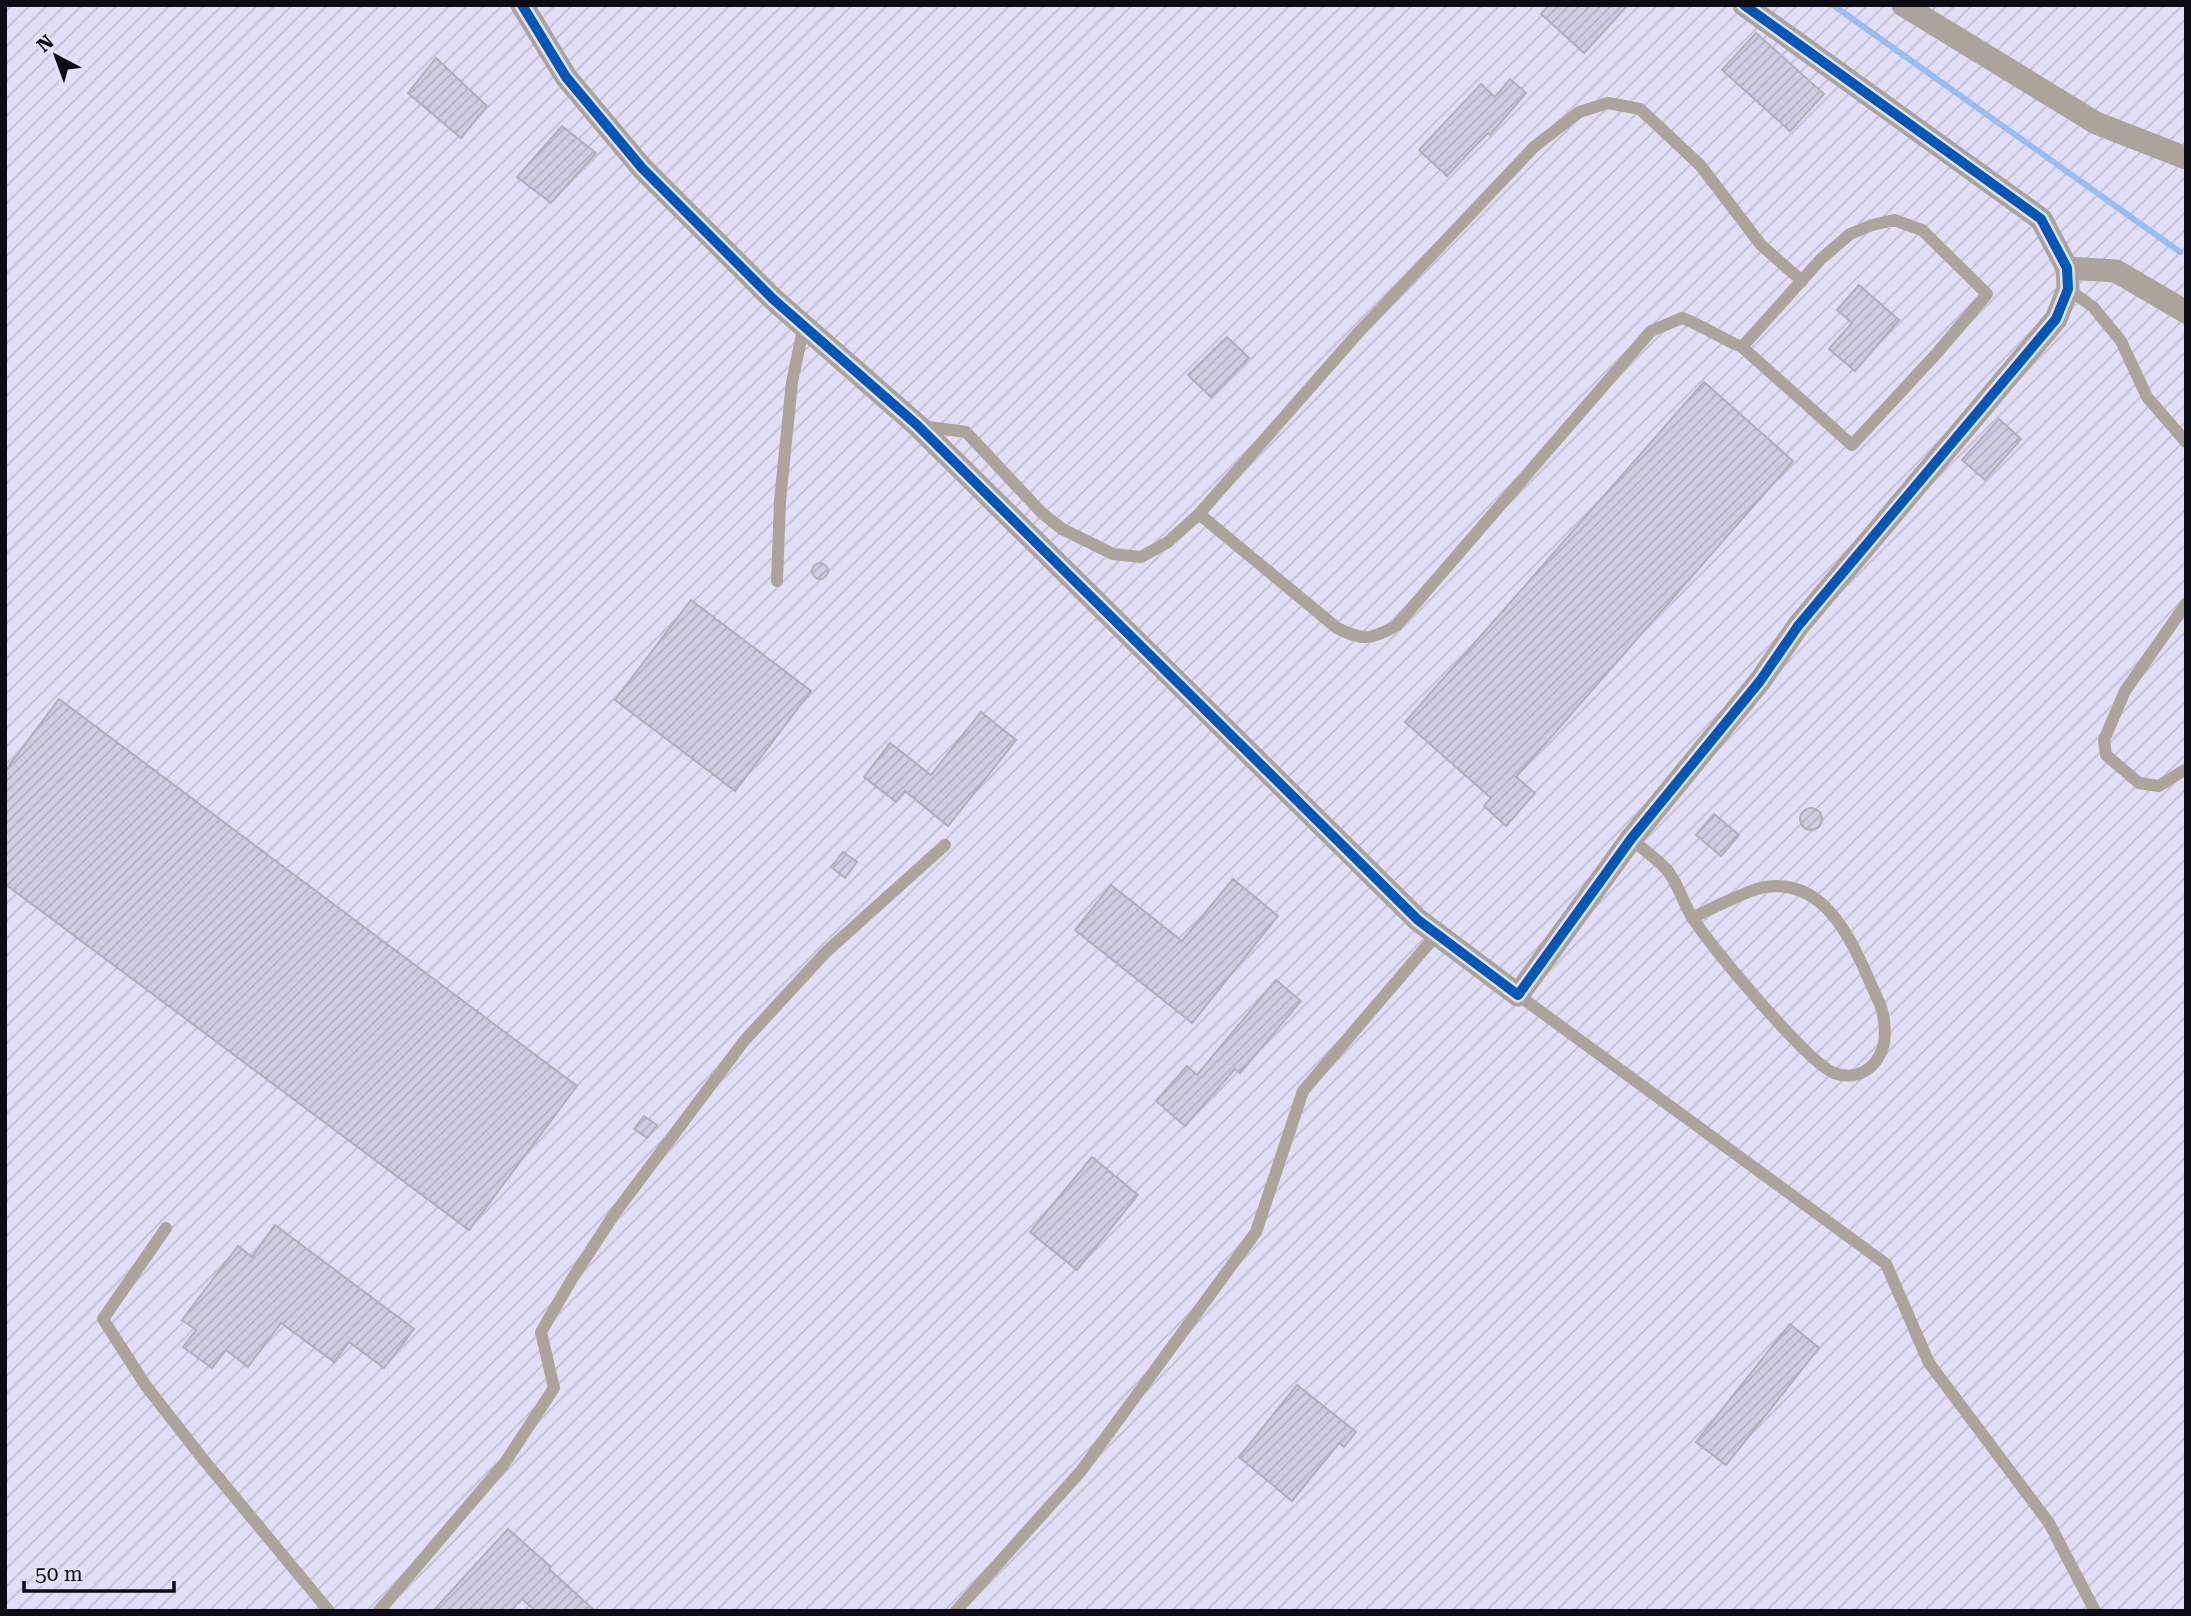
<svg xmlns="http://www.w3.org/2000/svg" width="2191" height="1616" font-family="'Roboto Serif',serif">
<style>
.industrial{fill:url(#industrial-furrows)}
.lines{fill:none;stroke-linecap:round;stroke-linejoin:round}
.stream{stroke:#96bef5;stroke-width:6}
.building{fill:url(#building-hatch);stroke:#b0aeb9;stroke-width:2}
.service{stroke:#aca49b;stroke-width:12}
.minor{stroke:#aca49b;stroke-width:23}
.cycleway-casing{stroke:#e5e0fa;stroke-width:15}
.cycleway{stroke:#0057b8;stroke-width:10}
</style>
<defs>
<pattern id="industrial-furrows" width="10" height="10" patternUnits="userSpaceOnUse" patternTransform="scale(1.75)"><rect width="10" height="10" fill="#e2def7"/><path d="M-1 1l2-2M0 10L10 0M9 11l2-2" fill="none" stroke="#c1bdd3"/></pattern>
<pattern id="building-hatch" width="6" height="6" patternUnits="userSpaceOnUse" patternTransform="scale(1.75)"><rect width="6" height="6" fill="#d0cce2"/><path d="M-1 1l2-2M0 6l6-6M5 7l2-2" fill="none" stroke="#b1aec1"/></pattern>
</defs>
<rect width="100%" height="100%" fill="#e8e6f4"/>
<rect class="industrial" x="5" y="5" width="2181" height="1606"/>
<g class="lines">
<path class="stream" d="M1833,5L2180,252"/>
</g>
<g class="building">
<path d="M1549,5H1628L1584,53L1541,14Z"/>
<path d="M1756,33L1824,94L1790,131L1722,70Z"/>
<path d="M436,58L487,106L461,138L408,93Z"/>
<path d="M1510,79L1526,93L1490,135L1488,133L1476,145L1447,176L1419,150L1481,84L1495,97Z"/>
<path d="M562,126L596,153L551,203L517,177Z"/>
<path d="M1859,285L1899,320L1855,371L1829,349L1852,323L1837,310Z"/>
<path d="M1227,337L1249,358L1211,397L1188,375Z"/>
<path d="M1704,382L1793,461L1516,777L1535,793L1506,826L1484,806L1491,798L1405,722Z"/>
<path d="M1999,419L2021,439L1985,480L1962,460Z"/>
<circle cx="820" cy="571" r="8"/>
<path d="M691,600L811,691L735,791L615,700Z"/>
<path d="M59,699L577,1086L469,1230L5,884V771Z"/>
<path d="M981,712L1016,740L948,826L905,791L896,802L864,777L890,743L931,775Z"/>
<circle cx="1811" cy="819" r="11"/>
<path d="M1714,814L1739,835L1721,856L1696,835Z"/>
<path d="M843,852L857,862L845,878L831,867Z"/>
<path d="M1233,879L1278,916L1192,1023L1075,930L1111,885L1182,941Z"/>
<path d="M1276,980L1301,1001L1240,1073L1235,1069L1185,1126L1156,1101L1187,1066L1197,1075Z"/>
<path d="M644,1116L657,1125L647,1138L634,1129Z"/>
<path d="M1092,1157L1138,1195L1077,1270L1030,1232Z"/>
<path d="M275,1225L414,1329L384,1368L349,1342L334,1362L281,1323L248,1367L226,1350L212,1368L183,1347L196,1330L182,1320L238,1246L252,1257Z"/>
<path d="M1790,1324L1819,1348L1726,1465L1696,1442Z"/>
<path d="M1297,1385L1356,1432L1344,1447L1339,1443L1292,1501L1239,1457Z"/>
<path d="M508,1529L551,1567L549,1569L595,1611H536L522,1599L511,1611H433Z"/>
</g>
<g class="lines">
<g class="service">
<path d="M2068,289L2093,307L2121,341L2147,397L2186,442"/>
<path d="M921,426L966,432L1042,513L1062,529L1113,554L1141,557L1168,542L1199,514L1358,333L1534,147L1579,112L1608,103L1640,109L1700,165L1761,245L1802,281"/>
<path d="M1199,514L1337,628C1364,641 1369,640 1396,626L1651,331L1682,318C1704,326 1721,339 1742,347L1852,445L1937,353L1987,294L1922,230L1894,220L1872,225L1850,234L1821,259L1742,347"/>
<path d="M777,581L780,501L792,382L804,325"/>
<path d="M2186,604L2125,691L2104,740L2106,755L2139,783L2159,786L2186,769"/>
<path d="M1631,839C1643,849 1657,859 1667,870C1678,883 1683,903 1692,917C1709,945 1808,1063 1834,1073C1857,1081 1876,1069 1883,1047C1887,1035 1884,1011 1878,1000C1856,952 1831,877 1765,887C1749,889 1709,910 1692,918"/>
<path d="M1518,995L1886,1264L1929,1363L2049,1523L2095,1611"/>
<path d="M166,1228L103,1319L146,1386L203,1459L329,1611"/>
<path d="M379,1611L504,1464L554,1388L541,1332L572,1279L615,1213L744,1041L826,952L945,845"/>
<path d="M956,1611L1081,1471L1256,1232L1303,1091L1437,934"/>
</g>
<g class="minor">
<path d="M522,5L566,77L642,168L773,299L917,425L1418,920L1518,995L1631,839L1760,681L1798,626L2056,319L2068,289L2067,268L2041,219L1744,5"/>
<path d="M1903,5L2096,123L2186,158"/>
<path d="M2067,268L2116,271L2186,312"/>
</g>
<g class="cycleway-casing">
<path id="cycleway" d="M522,5L566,77L642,168L773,299L917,425L1418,920L1518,995L1631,839L1760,681L1798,626L2056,319L2068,289L2067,268L2041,219L1744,5"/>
</g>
<use href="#cycleway" class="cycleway"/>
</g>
<rect width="2191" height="1616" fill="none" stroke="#0c0a13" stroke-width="14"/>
<g transform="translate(56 56) rotate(319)" stroke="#e5e0fa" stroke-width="5" paint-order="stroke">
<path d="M0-5L12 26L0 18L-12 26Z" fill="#0c0a13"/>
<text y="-10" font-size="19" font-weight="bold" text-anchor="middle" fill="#0c0a13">N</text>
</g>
<path d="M24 1581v10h150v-10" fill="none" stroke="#0c0a13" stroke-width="3.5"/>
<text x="35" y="1581" font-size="21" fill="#0c0a13" stroke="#e5e0fa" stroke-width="5" paint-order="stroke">50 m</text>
</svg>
